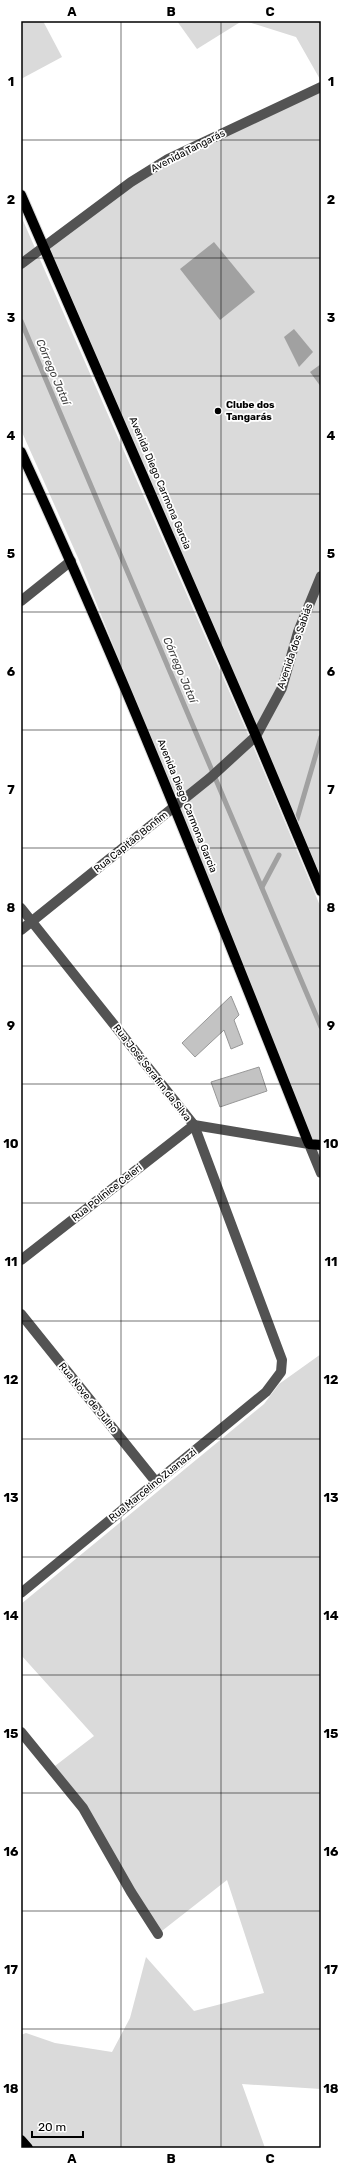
<svg xmlns="http://www.w3.org/2000/svg" width="342" height="2169" font-family="Rubik,sans-serif">
<style>
.green{fill:#dadada}
.water{fill:#a1a1a1}
.lines{fill:none;stroke-linecap:round;stroke-linejoin:round}
.stream{stroke:#a1a1a1;stroke-width:5}
.building{fill:#c3c3c3;stroke:#979797}
.major-casing{stroke:#dbdbdb;stroke-width:12}
.minor{stroke:#535353;stroke-width:10}
.major{stroke:#000;stroke-width:10}
.grid{fill:none;stroke:#000;stroke-width:1;stroke-opacity:0.55}
.poi-dot{fill:#000;stroke:#fff;stroke-width:1.5}
.labels{text-anchor:middle;dominant-baseline:central;stroke-width:3.5;stroke-linejoin:round;paint-order:stroke}
.street-label{font-size:10px;fill:#000;stroke:#fff}
.poi-label{font-size:10px;font-weight:bold;fill:#000;stroke:#fff;text-anchor:start}
.water-label{font-size:11px;font-style:italic;fill:#424242;stroke:#fff}
.neatline{fill:none;stroke:#000;stroke-width:1.5}
.grid-label{font-size:13px;text-anchor:middle;font-weight:bold;fill:#000}
</style>
<rect width="100%" height="100%" fill="#fff"/>
<g class="green">
<path d="M21,21H43L62,57L21,79Z"/>
<path d="M177,21H242L197,49Z"/>
<path d="M245,21H321V81L296,37Z"/>
<path d="M321,87V891L45,246L131,182Z"/>
<path d="M21,216L251,741L321,908V1163L79,560L21,430Z"/>
<path d="M321,1354V2089L242,2084L265,2148H33L21,2133V2035L26,2033L55,2043L112,2052L130,2018L146,1957L194,2011L264,1993L227,1880L158,1934L83,1808L51,1769L94,1736L21,1655V1604L264,1404L279,1384Z"/>
</g>
<g class="water">
<path d="M214,242L255,292L220,320L180,269Z"/>
<path d="M294,329L313,352L299,367L284,337Z"/>
<path d="M321,364V387L310,372Z"/>
</g>
<g class="lines">
<g class="stream">
<path d="M21,321L321,1027"/>
<path d="M297,819L321,737"/>
<path d="M262,887L279,855"/>
</g>
</g>
<g class="building">
<path d="M231,996L239,1015L234,1020L243,1044L231,1049L224,1030L195,1057L182,1043Z"/>
<path d="M259,1067L267,1091L220,1107L211,1082Z"/>
</g>
<g class="lines">
<g class="major-casing">
<g id="major">
<path d="M21,195L256,736L321,891"/>
<path d="M21,452C126,679 217,912 309,1144L321,1145"/>
<path d="M21,2140L28,2148"/>
</g>
</g>
<g class="minor">
<path d="M21,264L131,182L168,159L321,87"/>
<path d="M21,601L71,561"/>
<path d="M21,908L194,1125L282,1360L281,1372L266,1392L21,1593"/>
<path d="M21,930L210,778L256,736L282,688L298,632L321,576"/>
<path d="M194,1125L309,1144L321,1173"/>
<path d="M21,1260L194,1125"/>
<path d="M21,1314L156,1482"/>
<path d="M21,1732L83,1808L131,1892L158,1934"/>
</g>
<use href="#major" class="major"/>
</g>
<path class="grid" d="M121,21V2148M221,21V2148M21,140H321M21,258H321M21,376H321M21,494H321M21,612H321M21,730H321M21,848H321M21,966H321M21,1084H321M21,1203H321M21,1321H321M21,1439H321M21,1557H321M21,1675H321M21,1793H321M21,1911H321M21,2029H321"/>
<circle class="poi-dot" cx="218" cy="411" r="4"/>
<g class="labels">
<g class="street-label">
<text transform="translate(188 151) rotate(-27)">Avenida Tangarás</text>
<text transform="translate(160 483) rotate(67)">Avenida Diego Carmona Garcia</text>
<text transform="translate(295 646) rotate(-71)">Avenida dos Sabiás</text>
<text transform="translate(187 806) rotate(68)">Avenida Diego Carmona Garcia</text>
<text transform="translate(131 842) rotate(-39)">Rua Capitão Bonfim</text>
<text transform="translate(152 1073) rotate(52)">Rua José Serafim da Silva</text>
<text transform="translate(107 1193) rotate(-38)">Rua Polinice Celeri</text>
<text transform="translate(88 1398) rotate(51)">Rua Nove de Julho</text>
<text transform="translate(153 1485) rotate(-39)">Rua Marcelino Zuanazzi</text>
</g>
<g class="poi-label">
<text x="226" y="405">Clube dos<tspan x="226" dy="12">Tangarás</tspan></text>
</g>
<g class="water-label">
<text transform="translate(53 372) rotate(67)">Córrego Jataí</text>
<text transform="translate(180 670) rotate(67)">Córrego Jataí</text>
</g>
</g>
<rect width="342" height="2169" fill="none" stroke="#ffffff" stroke-width="44"/>
<path d="M32 2131v6h51v-6" fill="none" stroke="#000000" stroke-width="2"/>
<text x="38" y="2131" font-size="12" fill="#000000" stroke="#ffffff" stroke-width="3" paint-order="stroke">20 m</text>
<rect x="22" y="22" width="298" height="2125" class="neatline"/>
<g class="grid-label">
<text x="72" y="16">A</text>
<text x="171" y="16">B</text>
<text x="270" y="16">C</text>
<text x="11" y="86">1</text>
<text x="331" y="86">1</text>
<text x="11" y="204">2</text>
<text x="331" y="204">2</text>
<text x="11" y="322">3</text>
<text x="331" y="322">3</text>
<text x="11" y="440">4</text>
<text x="331" y="440">4</text>
<text x="11" y="558">5</text>
<text x="331" y="558">5</text>
<text x="11" y="676">6</text>
<text x="331" y="676">6</text>
<text x="11" y="794">7</text>
<text x="331" y="794">7</text>
<text x="11" y="912">8</text>
<text x="331" y="912">8</text>
<text x="11" y="1030">9</text>
<text x="331" y="1030">9</text>
<text x="11" y="1148">10</text>
<text x="331" y="1148">10</text>
<text x="11" y="1266">11</text>
<text x="331" y="1266">11</text>
<text x="11" y="1384">12</text>
<text x="331" y="1384">12</text>
<text x="11" y="1502">13</text>
<text x="331" y="1502">13</text>
<text x="11" y="1620">14</text>
<text x="331" y="1620">14</text>
<text x="11" y="1738">15</text>
<text x="331" y="1738">15</text>
<text x="11" y="1856">16</text>
<text x="331" y="1856">16</text>
<text x="11" y="1974">17</text>
<text x="331" y="1974">17</text>
<text x="11" y="2093">18</text>
<text x="331" y="2093">18</text>
<text x="72" y="2163">A</text>
<text x="171" y="2163">B</text>
<text x="270" y="2163">C</text>
</g>
</svg>
